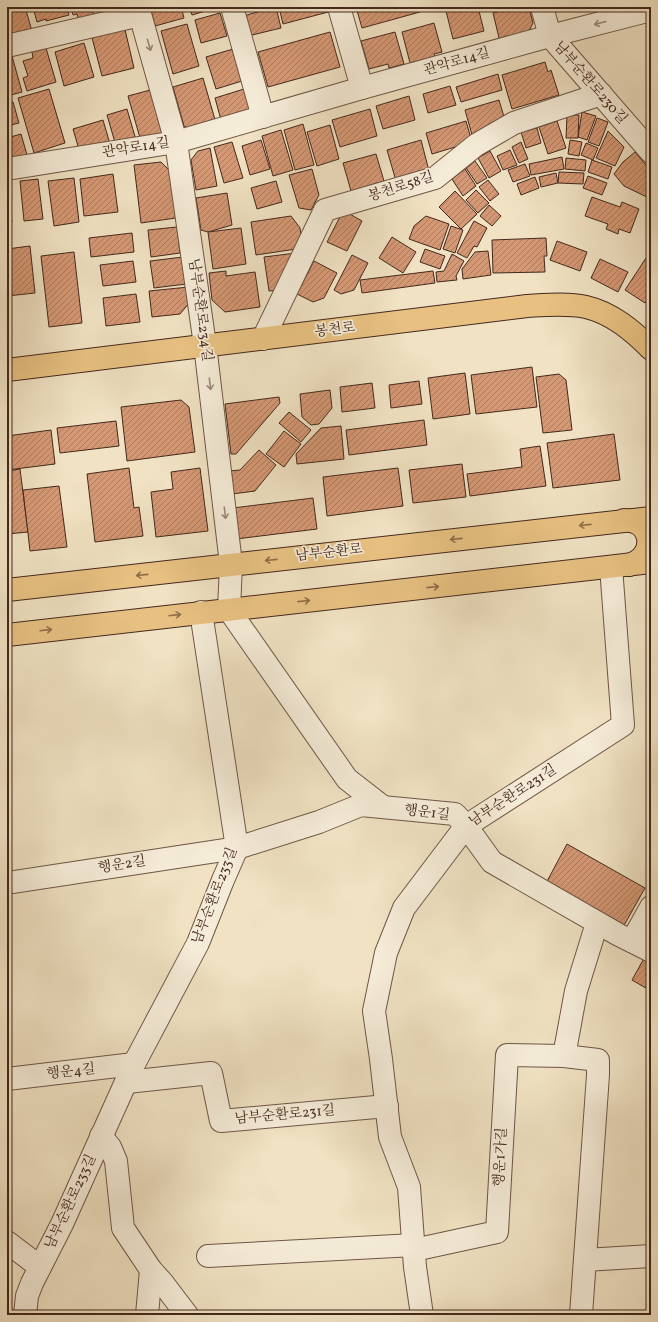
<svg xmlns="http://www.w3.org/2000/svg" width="658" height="1322" font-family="Vollkorn,'Noto Serif KR',serif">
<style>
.building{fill:url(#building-hatch);stroke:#44281d}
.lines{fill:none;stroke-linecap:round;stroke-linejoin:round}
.minor-casing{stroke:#6f5646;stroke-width:24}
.major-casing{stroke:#44281d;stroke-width:24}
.minor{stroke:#f5ecd8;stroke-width:22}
.major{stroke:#e8c182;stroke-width:22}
.oneway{stroke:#9c8a7a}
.oneway2{stroke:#8e6d4a}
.labels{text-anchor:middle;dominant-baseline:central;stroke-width:3.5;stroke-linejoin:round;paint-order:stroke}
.street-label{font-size:14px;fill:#44281d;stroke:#f5ecd8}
</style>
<defs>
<pattern id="building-hatch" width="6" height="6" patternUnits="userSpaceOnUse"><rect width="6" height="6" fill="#d59874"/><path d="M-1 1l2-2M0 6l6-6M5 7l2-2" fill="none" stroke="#ae7c5f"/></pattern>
</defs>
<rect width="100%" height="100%" fill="#f0e2c3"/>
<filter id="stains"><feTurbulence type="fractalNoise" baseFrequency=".005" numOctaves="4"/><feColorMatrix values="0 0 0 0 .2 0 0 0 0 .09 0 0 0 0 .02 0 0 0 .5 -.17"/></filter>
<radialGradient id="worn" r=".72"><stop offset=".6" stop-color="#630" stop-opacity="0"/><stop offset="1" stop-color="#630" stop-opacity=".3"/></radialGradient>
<g class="building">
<path d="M7,7H25L32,31L11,37L7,24Z"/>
<path d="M33,7H66L69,15L46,21V19L37,22Z"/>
<path d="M71,7H91L94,16L79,21L77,14L73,15Z"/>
<path d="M97,7H130L101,18Z"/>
<path d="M150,7H181L184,18L155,26Z"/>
<path d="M189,7H219L192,15Z"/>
<path d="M276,7L281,28L248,36L243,16Z"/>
<path d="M279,7H331L332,11L283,24Z"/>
<path d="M356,7H418L420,12L362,28Z"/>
<path d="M459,7H478L484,31L453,39L446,11Z"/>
<path d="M516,7H529L533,23L527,35L500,42L493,13Z"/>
<path d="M220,13L227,36L201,43L195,20Z"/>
<path d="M123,21L134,68L102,76L90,30Z"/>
<path d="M434,23L442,52L434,54L435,57L410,63L402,32Z"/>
<path d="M187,24L199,66L173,74L161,31Z"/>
<path d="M330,32L340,67L268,87L258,52Z"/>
<path d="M395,32L404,64L389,68L388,64L369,69L361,41Z"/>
<path d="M84,43L94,77L64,86L55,52Z"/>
<path d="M46,48L56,82L27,91L23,78L28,76L23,61L33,58L32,52Z"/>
<path d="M233,49L242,81L216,89L206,57Z"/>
<path d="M12,56L22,92L7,96V57Z"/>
<path d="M545,62L548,72L551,70L559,95L512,109L502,75Z"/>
<path d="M498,74L502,90L461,102L456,87Z"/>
<path d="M203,78L216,123L192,131L184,126L173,87Z"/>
<path d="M450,86L456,105L428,113L423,94Z"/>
<path d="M49,89L65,143L34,153L18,98Z"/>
<path d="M154,89L165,130L157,140L142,145L128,96Z"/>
<path d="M244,89L251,111L221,120L215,98Z"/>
<path d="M409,96L415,120L383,129L376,106Z"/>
<path d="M499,100L505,120L472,135L465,110Z"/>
<path d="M13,102L19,123L7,126V104Z"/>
<path d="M127,109L136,140L116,146L107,115Z"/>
<path d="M370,109L377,136L340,147L332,120Z"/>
<path d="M582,112L596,116L587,140L578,137Z"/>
<path d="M567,115H579L578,138H566Z"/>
<path d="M597,118L608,122L599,146L588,142Z"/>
<path d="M103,120L110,144L80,153L73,129Z"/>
<path d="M466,121L472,142L432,154L426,133Z"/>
<path d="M557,121L566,148L548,154L539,127Z"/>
<path d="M303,124L314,165L295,170L284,130Z"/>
<path d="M330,125L339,159L317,166L307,132Z"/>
<path d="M537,128L541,143L526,148L521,132Z"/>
<path d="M281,130L293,170L273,176L262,136Z"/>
<path d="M608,131L624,147L615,166L596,158Z"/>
<path d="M21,134L27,155L7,161V138Z"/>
<path d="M261,140L270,169L250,175L242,146Z"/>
<path d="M421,140L429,171L396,181L387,150Z"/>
<path d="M570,140L582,142L579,156L568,154Z"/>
<path d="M232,142L243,178L224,183L214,147Z"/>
<path d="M521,142L528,159L519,163L512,147Z"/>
<path d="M586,143L598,148L593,160L581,155Z"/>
<path d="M210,148L217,186L196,190L191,160L198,151Z"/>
<path d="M510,150L517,165L503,170L497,156Z"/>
<path d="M490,151L501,171L489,178L478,158Z"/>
<path d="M635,152L651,171V199L624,186L614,174L623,162Z"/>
<path d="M376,154L384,181L351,191L343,163Z"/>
<path d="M562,157L564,169L531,175L529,164Z"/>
<path d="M566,158L586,160L585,171L565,169Z"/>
<path d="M592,160L612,167L608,179L588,172Z"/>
<path d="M475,161L487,178L477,184L466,168Z"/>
<path d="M161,162L170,171L176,218L141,223L134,165Z"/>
<path d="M525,164L530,176L513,182L508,170Z"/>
<path d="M312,169L319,195L311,210L299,208L289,175Z"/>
<path d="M465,169L476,186L463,196L452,179Z"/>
<path d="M559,172L584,173L583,184L558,183Z"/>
<path d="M556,173L558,183L541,187L539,177Z"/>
<path d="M113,174L118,212L84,216L80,179Z"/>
<path d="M588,176L607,183L602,195L583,188Z"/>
<path d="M535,177L539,188L521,195L517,184Z"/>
<path d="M74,178L79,222L54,226L48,181Z"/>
<path d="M38,179L43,219L24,221L20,181Z"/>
<path d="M488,180L499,194L490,201L479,187Z"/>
<path d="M276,181L282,202L257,209L251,188Z"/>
<path d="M476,190L489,203L478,213L466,200Z"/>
<path d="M455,191L477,214L461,229L439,207Z"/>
<path d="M7,193H8L12,222H7Z"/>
<path d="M227,193L232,225L208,232L201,230L196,198Z"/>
<path d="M592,197L620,207L622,202L639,209L630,233L619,229L618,234L606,229L608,224L585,216Z"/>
<path d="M489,205L501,216L492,226L480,216Z"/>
<path d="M348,213L362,221L347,251L327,242L341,215Z"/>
<path d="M291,216L300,228L303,248L256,255L251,222Z"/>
<path d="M426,216L449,224L440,250L409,239L414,226Z"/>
<path d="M474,221L487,228L477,247L474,246L467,258L457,253Z"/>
<path d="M451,226L463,230L455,253L443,249Z"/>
<path d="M177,227L180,253L151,257L148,230Z"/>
<path d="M241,228L246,264L213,269L208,232Z"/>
<path d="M132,233L134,252L91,257L89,238Z"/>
<path d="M392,237L416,252L403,273L379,258Z"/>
<path d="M546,238L547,256H544L545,272L493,273L492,240Z"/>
<path d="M557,241L587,252L580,271L550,260Z"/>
<path d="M30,246L35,293L7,296V249Z"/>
<path d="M425,249L445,256L440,269L420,262Z"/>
<path d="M488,251L491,275L463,279L462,269L475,252Z"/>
<path d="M74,252L82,323L49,327L41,256Z"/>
<path d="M296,253L279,290L269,291L264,257Z"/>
<path d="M452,254L464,261L456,276L457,280L437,282L436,272L444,271Z"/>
<path d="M352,255L368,263L354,290L341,294L334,290Z"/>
<path d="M183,257L186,284L154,288L150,261Z"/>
<path d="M646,258L651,262V294L645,303L625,290Z"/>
<path d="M600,259L628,272L618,292L591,278Z"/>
<path d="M133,261L136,282L103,286L100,265Z"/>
<path d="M314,261L337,273L324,298L313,302L297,294Z"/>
<path d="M226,271V276L255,272L260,307L225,312L212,300L209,273Z"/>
<path d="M433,271L435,283L362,293L360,280Z"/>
<path d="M189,287L190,302L180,314L152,317L149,291Z"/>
<path d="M136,294L140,322L106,326L103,298Z"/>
<path d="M532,367L537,407L476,414L471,375Z"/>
<path d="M465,373L470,414L433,419L428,378Z"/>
<path d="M559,374L566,380L572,430L543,433L536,377Z"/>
<path d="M419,381L422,404L391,408L389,385Z"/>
<path d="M372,383L375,408L342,412L340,387Z"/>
<path d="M330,390L332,408L319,424L311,425L302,417L300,394Z"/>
<path d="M279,397L280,403L236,454H231L225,404Z"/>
<path d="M181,400L189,407L195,452L127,461L121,407Z"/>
<path d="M289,412L311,430L301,442L279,423Z"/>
<path d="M424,420L427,445L349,455L346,430Z"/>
<path d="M116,421L119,446L60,453L57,428Z"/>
<path d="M341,426L344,459L297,464L296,454L321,428Z"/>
<path d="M51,430L55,464L7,470V436Z"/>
<path d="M284,431L301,444L284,467L266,454Z"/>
<path d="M614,434L620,480L553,488L547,443Z"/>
<path d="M540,446L546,486L470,496L467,474L522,467L520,449Z"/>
<path d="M259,450L276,465L255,491L232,494L229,471L240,470Z"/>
<path d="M462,464L466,497L413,503L409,470Z"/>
<path d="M129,468L134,508L139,507L143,536L95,542L87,474Z"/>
<path d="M200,468L208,531L156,537L151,492L173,489L171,472Z"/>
<path d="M398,468L403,506L327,516L323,477Z"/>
<path d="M20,469L28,532L7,534V471Z"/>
<path d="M59,486L67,547L30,551L23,490Z"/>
<path d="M313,498L317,529L236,539L233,508Z"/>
<path d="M567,844L645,888L622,929L545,885Z"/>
<path d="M647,953L651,955V991L632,980Z"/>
</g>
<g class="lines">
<g class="minor-casing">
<g id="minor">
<path d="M138,7L176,142L205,345L231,564L229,610L347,779L383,807"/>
<path d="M232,7L263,117"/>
<path d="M339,7L362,88"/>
<path d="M542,7L550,36L651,152"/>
<path d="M7,46L140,15"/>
<path d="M7,169L176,142L362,88L550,36L651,10"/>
<path d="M263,339L325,210L435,178L476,145L514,123L601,94"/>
<path d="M7,883L237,848L319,822L361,805L455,814L466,826L492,862L619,935L651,951"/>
<path d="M632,941L651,907"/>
<path d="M564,1056L598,1060V1075L581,1315"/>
<path d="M7,1079L134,1064"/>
<path d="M127,1082L211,1073L221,1121L387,1106"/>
<path d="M101,1136L110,1147L116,1161L123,1228L151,1270L162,1282L187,1315"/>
<path d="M7,1242L40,1267"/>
<path d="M414,1250L497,1232L507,1055L564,1056L576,991L597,923"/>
<path d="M208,1256L414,1245"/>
<path d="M585,1260L651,1256"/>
<path d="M25,1315L27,1296L32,1283L62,1224L134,1064L198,943L223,880L237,848L201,612"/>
<path d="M147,1315L151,1270"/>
<path d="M422,1315L415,1267L409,1187L390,1137L381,1059L374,1011L386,953L404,908L466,826L623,725L611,567"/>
</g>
</g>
<g class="major-casing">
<g id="major">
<path d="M7,370L527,306C546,305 567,303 586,307C612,313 633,331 651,349"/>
<path d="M624,520C654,521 657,556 629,565"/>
<path d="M7,590L651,518"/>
<path d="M7,635L651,562"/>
</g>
</g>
<use href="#minor" class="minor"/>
<use href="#major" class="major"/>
</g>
<defs><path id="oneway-shaft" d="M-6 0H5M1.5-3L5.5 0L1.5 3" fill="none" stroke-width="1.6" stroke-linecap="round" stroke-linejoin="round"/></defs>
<g class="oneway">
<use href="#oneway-shaft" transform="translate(600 23) rotate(165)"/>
<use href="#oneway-shaft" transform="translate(149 45) rotate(74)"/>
<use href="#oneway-shaft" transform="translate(210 384) rotate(83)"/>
<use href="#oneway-shaft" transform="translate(225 513) rotate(83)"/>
</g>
<g class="oneway2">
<use href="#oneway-shaft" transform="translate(585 525) rotate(174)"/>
<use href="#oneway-shaft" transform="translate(456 539) rotate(174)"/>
<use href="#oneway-shaft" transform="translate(271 560) rotate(174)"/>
<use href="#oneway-shaft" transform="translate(142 575) rotate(174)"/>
<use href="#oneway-shaft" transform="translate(433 587) rotate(-6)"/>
<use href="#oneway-shaft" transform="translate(304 601) rotate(-6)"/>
<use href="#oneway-shaft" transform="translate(175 615) rotate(-7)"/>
<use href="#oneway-shaft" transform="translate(46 630) rotate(-7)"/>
</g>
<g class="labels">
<g class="street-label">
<text transform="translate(457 62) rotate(-16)">관악로14길</text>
<text transform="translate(590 83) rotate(49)">남부순환로230길</text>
<text transform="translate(136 148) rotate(-9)">관악로14길</text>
<text transform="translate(401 187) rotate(-18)">봉천로58길</text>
<text transform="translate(200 310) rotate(82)">남부순환로234길</text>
<text transform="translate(335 330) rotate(-7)">봉천로</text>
<text transform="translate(329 553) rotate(-6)">남부순환로</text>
<text transform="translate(513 796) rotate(-33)">남부순환로231길</text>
<text transform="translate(427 813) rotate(7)">행운1길</text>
<text transform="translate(122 865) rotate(-9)">행운2길</text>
<text transform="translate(215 896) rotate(-69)">남부순환로233길</text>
<text transform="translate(71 1072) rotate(-6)">행운4길</text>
<text transform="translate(285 1115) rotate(-5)">남부순환로231길</text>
<text transform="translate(501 1157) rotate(-87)">행운1가길</text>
<text transform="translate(71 1202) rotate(-65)">남부순환로233길</text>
</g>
</g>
<rect width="658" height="1322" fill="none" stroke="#f0e2c3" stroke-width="24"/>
<rect x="8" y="8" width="642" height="1306" fill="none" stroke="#44281d" stroke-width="2"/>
<rect x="12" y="12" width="634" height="1298" fill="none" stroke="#44281d"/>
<rect width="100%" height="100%" filter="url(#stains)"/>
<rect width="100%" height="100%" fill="url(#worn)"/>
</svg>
